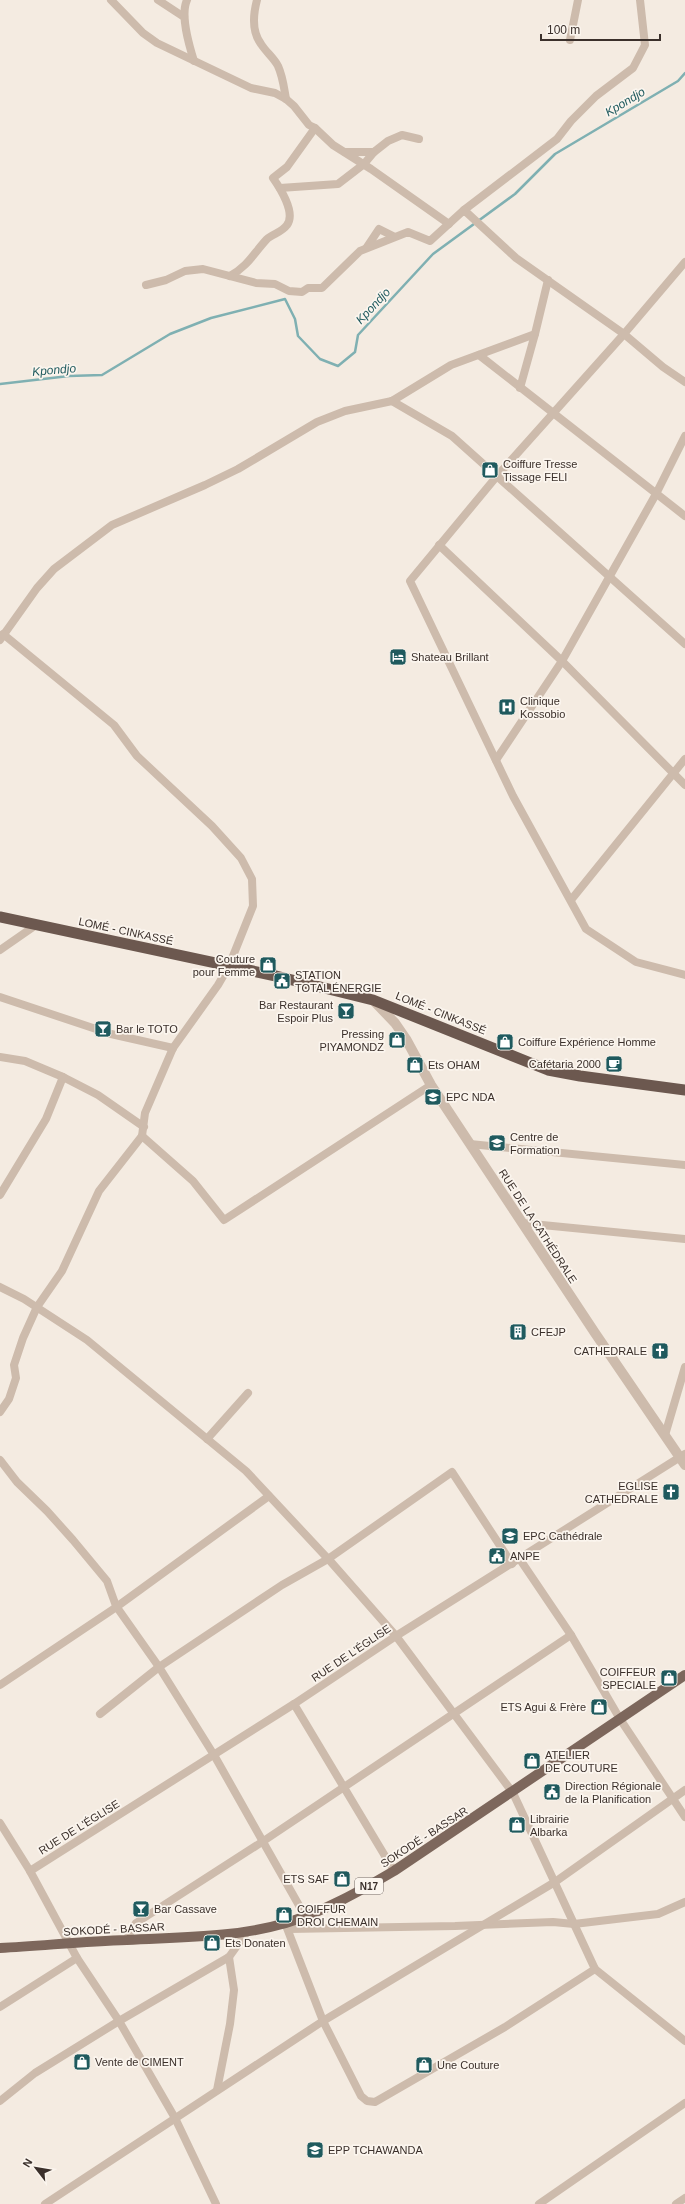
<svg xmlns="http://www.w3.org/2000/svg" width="685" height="2204" font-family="Helvetica,sans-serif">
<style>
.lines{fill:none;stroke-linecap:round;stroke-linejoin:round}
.stream{stroke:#7fb0b2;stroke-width:2.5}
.minor{stroke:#cdbbac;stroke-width:8}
.tertiary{stroke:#cdbbac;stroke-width:10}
.primary{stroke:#7d675c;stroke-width:10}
.trunk{stroke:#6c584f;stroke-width:11}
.labels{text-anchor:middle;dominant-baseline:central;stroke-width:3.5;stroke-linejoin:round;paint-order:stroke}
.shield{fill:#fbf5ee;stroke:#756b66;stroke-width:1}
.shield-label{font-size:10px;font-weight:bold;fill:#3b302b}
.poi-label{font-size:11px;fill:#3b302b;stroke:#fbf5ee;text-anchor:start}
.street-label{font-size:11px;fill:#3b302b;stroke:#fbf5ee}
.water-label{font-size:12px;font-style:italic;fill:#1f5a5e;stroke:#fbf5ee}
</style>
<rect width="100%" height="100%" fill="#f4ebe1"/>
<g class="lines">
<path class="stream" d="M0,384L69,376L102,375L170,334L211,318L285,299L295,319L298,336L320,359L338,366L355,352L358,335L433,254L515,194L555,154L678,81L685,73"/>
<g class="minor">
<path d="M111,0L143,33L157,43L251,88L275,93L286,99L294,106L309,125L315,128L333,145L371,169L449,224"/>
<path d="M158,0L184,17"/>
<path d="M187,0C180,15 189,45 194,61"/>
<path d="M257,0C253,15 252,32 261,44C266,52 274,58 278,66C283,77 284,88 286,99"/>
<path d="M570,40L578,0"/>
<path d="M345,152H374L388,141L402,135L419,139"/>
<path d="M280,188L338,184L364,164L374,152"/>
<path d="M464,210L557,139L571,121L596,96L633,68L645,45L640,0"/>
<path d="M367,247L379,229L393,236"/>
<path d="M685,262L624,334L497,476L410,581L513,796L586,929L636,962L685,975"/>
<path d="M230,276C249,265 253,254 267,239C273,234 282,232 287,225C296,213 280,188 273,178L287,167L315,128"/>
<path d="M146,285L166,280L185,271L203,269L256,283L275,284L289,291L302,292L308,288H322L360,251L408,232L430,241L464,210L516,258L624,334L663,367L685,382"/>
<path d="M479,355L685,516"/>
<path d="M520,388L535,334"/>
<path d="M392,401L452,436L685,644"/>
<path d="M439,545L562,661L685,785"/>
<path d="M0,640L37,588L54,569L112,525L205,485L238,469L317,422L345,411L392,401L451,365L535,334L548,280"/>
<path d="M496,760L562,661L656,494L685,436"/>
<path d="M571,900L685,759"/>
<path d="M0,950L36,925"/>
<path d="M0,997L111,1034L173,1048"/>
<path d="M0,1057L25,1061L63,1077"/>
<path d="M142,1136L193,1181L224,1220L431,1085"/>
<path d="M470,1144L685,1165"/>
<path d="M0,1195L46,1119L63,1077L98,1095L144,1127"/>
<path d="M522,1223L685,1239"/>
<path d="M0,1287L24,1299L87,1340L246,1471L331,1562L396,1636L513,1793L595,1969L685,2041"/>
<path d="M0,1412L9,1399L16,1378L14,1365L23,1338L37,1307L62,1271L99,1191L142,1136L145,1113L173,1048L218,985L229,966L253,906L252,879L241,858L212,826L137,756L114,725L3,634"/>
<path d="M665,1435L685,1367"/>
<path d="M207,1439L248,1393"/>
<path d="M0,1460L17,1482L47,1511L73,1540L107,1581L116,1606L159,1667L214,1755L305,1916"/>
<path d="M519,1558L571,1635L620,1719L685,1817"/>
<path d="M0,1685L115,1608L269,1496"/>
<path d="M294,1704L394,1871"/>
<path d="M100,1714L159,1667L282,1585L328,1559L452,1472L512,1564"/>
<path d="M0,1823L30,1871L77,1958L119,2021L175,2118L216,2204"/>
<path d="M30,1871L294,1704L396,1636L685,1454"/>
<path d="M285,1923L323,2021L361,2096L367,2101L375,2102L505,2027L595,1969"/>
<path d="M289,1929L455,1926L553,1922L574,1924L658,1914L685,1902"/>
<path d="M126,1940L136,1923L262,1842L571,1635"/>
<path d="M0,2007L77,1958"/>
<path d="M217,2090L230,2024L234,1990L229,1957"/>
<path d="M0,2101L35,2073L119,2021L229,1957L247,1932"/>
<path d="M45,2204L323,2021L555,1882L685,1790"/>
<path d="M539,2204L685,2103"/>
<path d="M676,2204L685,2198"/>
</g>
<path class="tertiary" d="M373,1000L395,1023L406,1039L431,1085L595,1333L685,1465"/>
<path class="primary" d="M0,1948C42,1946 84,1941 127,1940C180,1937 234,1938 286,1923C325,1911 360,1891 394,1871L685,1675"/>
<path class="trunk" d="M0,917L276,976L373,1000L548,1070L580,1076L685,1090"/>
</g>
<defs>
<g id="shop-square" transform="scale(0.9)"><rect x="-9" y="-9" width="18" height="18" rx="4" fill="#1f5a5e" stroke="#fbf5ee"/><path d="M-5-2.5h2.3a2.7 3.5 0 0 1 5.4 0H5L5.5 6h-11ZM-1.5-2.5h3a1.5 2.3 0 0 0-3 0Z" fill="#fff"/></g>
<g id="hotel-square" transform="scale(0.9)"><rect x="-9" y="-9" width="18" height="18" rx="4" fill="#1f5a5e" stroke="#fbf5ee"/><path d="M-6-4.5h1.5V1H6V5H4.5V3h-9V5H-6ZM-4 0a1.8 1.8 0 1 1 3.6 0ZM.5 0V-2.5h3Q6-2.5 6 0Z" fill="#fff"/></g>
<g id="hospital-square" transform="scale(0.9)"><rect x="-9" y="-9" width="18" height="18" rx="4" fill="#1f5a5e" stroke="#fbf5ee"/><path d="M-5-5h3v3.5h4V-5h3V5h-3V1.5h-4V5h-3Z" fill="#fff"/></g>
<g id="civic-square" transform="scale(0.9)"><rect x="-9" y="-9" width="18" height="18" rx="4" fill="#1f5a5e" stroke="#fbf5ee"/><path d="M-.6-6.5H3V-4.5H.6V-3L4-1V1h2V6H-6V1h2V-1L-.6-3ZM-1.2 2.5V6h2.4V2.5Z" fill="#fff"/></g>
<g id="bar-square" transform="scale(0.9)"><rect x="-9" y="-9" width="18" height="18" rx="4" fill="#1f5a5e" stroke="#fbf5ee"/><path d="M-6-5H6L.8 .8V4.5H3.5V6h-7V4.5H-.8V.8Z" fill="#fff"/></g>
<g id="cafe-square" transform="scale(0.9)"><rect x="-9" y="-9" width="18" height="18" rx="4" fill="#1f5a5e" stroke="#fbf5ee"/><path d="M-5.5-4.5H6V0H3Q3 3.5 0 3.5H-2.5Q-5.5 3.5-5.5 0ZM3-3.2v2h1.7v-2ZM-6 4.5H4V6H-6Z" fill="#fff"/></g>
<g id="school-square" transform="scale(0.9)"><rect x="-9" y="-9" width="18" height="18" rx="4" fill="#1f5a5e" stroke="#fbf5ee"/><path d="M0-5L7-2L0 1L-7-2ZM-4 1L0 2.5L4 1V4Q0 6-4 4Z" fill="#fff"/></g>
<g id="university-square" transform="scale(0.9)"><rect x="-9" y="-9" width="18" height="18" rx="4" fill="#1f5a5e" stroke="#fbf5ee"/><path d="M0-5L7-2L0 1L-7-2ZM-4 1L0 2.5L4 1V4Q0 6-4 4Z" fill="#fff"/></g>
<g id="building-square" transform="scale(0.9)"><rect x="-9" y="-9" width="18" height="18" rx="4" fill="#1f5a5e" stroke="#fbf5ee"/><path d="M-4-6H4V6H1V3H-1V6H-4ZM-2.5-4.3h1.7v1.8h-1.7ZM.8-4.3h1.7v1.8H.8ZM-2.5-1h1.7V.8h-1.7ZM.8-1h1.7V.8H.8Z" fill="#fff"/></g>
<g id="church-square" transform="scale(0.9)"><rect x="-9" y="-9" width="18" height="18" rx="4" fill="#1f5a5e" stroke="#fbf5ee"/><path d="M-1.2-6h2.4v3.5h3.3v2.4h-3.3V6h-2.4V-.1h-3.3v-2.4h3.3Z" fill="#fff"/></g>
</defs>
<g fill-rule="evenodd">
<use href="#shop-square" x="490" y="470"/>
<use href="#hotel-square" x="398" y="657"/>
<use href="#hospital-square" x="507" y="707"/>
<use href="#shop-square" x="268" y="965"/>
<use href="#civic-square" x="282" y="981"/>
<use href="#bar-square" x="346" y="1011"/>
<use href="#bar-square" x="103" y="1029"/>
<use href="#shop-square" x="397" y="1040"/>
<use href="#shop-square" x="505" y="1042"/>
<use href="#cafe-square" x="614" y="1064"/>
<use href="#shop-square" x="415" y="1065"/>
<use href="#school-square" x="433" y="1097"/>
<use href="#university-square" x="497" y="1143"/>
<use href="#building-square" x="518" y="1332"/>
<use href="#church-square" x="660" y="1351"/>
<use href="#church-square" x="671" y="1492"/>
<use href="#school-square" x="510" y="1536"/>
<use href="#civic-square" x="497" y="1556"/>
<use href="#shop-square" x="669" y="1678"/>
<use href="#shop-square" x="599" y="1707"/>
<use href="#shop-square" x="532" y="1761"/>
<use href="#civic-square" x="552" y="1792"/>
<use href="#shop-square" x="517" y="1825"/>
<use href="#shop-square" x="342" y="1879"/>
<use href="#bar-square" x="141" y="1909"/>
<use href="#shop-square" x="284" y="1915"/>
<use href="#shop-square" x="212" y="1943"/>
<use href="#shop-square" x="82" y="2062"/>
<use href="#shop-square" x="424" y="2065"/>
<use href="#school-square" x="315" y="2150"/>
</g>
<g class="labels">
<rect class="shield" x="355" y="1878" width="28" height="16" rx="3"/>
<g class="shield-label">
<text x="369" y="1886">N17</text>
</g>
<g class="poi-label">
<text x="503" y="464">Coiffure Tresse<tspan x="503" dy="13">Tissage FELI</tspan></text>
<text x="411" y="657">Shateau Brillant</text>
<text x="520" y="701">Clinique<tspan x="520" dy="13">Kossobio</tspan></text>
<text x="255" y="959" text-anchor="end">Couture<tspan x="255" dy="13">pour Femme</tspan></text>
<text x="295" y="975">STATION<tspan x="295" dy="13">TOTAL ÉNERGIE</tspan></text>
<text x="333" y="1005" text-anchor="end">Bar Restaurant<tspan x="333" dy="13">Espoir Plus</tspan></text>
<text x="116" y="1029">Bar le TOTO</text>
<text x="384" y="1034" text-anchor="end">Pressing<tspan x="384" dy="13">PIYAMONDZ</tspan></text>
<text x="518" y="1042">Coiffure Expérience Homme</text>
<text x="601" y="1064" text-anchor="end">Cafétaria 2000</text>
<text x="428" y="1065">Ets OHAM</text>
<text x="446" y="1097">EPC NDA</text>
<text x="510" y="1137">Centre de<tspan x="510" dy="13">Formation</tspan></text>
<text x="531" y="1332">CFEJP</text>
<text x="647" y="1351" text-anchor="end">CATHEDRALE</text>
<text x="658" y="1486" text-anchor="end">EGLISE<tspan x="658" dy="13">CATHEDRALE</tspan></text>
<text x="523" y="1536">EPC Cathédrale</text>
<text x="510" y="1556">ANPE</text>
<text x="656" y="1672" text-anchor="end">COIFFEUR<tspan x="656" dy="13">SPECIALE</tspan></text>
<text x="586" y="1707" text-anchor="end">ETS Agui &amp; Frère</text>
<text x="545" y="1755">ATELIER<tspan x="545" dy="13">DE COUTURE</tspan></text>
<text x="565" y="1786">Direction Régionale<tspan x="565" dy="13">de la Planification</tspan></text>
<text x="530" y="1819">Librairie<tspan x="530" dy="13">Albarka</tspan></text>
<text x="329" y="1879" text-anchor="end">ETS SAF</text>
<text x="154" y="1909">Bar Cassave</text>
<text x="297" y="1909">COIFFUR<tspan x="297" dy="13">DROI CHEMAIN</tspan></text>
<text x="225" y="1943">Ets Donaten</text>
<text x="95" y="2062">Vente de CIMENT</text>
<text x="437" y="2065">Une Couture</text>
<text x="328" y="2150">EPP TCHAWANDA</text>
</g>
<g class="street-label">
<text transform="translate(126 931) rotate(12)">LOMÉ - CINKASSÉ</text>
<text transform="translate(441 1013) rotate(22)">LOMÉ - CINKASSÉ</text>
<text transform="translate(538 1226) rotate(57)">RUE DE LA CATHÉDRALE</text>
<text transform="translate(351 1653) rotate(-34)">RUE DE L'ÉGLISE</text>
<text transform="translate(79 1827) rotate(-32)">RUE DE L'ÉGLISE</text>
<text transform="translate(424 1837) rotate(-33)">SOKODÉ - BASSAR</text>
<text transform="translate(114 1929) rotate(-3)">SOKODÉ - BASSAR</text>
</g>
<g class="water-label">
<text transform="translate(625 102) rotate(-31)">Kpondjo</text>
<text transform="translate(373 306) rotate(-47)">Kpondjo</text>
<text transform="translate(54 370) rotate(-5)">Kpondjo</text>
</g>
</g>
<g transform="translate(36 2168) rotate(301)" stroke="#fbf5ee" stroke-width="3" paint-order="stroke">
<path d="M0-3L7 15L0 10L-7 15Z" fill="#3b302b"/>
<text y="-6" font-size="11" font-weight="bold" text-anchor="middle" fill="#3b302b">N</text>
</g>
<path d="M541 34v6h119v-6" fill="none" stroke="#3b302b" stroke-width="2"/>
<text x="547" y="34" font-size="12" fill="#3b302b" stroke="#fbf5ee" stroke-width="3" paint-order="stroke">100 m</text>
</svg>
